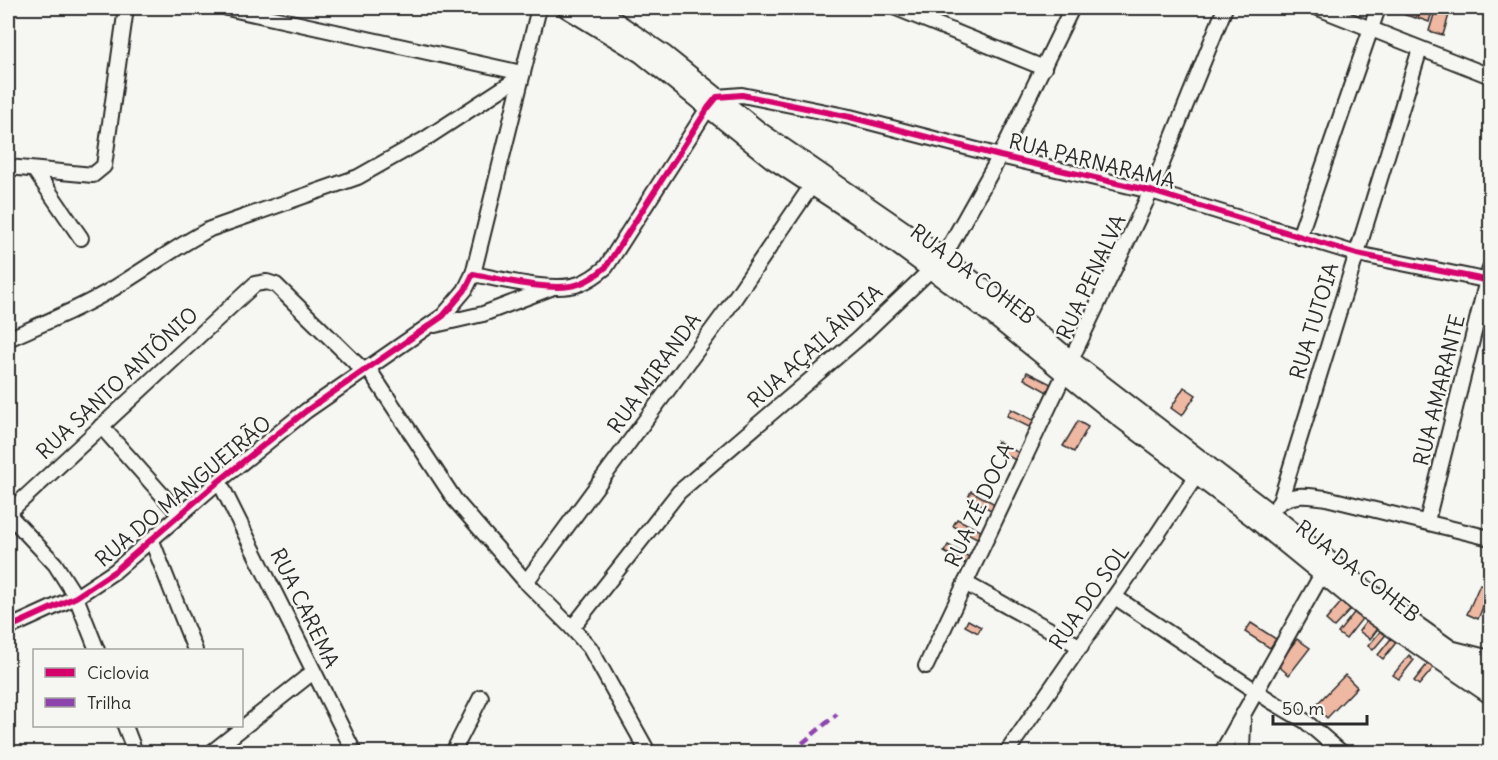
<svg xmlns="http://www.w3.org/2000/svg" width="1498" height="760" font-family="Delius,sans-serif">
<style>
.building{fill:#efb8a3;stroke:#2b2b2b;stroke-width:1.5}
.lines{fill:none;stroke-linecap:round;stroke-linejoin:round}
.street-casing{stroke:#2b2b2b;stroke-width:18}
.secondary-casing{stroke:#2b2b2b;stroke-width:22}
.street{stroke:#f6f6f2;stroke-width:14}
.secondary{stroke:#f6f6f2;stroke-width:18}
.quiet{stroke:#8e44ad;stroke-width:4.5;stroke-dasharray:9 4.5;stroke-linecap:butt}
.cycleway-casing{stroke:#f6f6f2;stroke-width:10}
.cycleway{stroke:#d6006c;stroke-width:6}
.labels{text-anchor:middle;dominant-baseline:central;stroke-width:5;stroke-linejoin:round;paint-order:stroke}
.street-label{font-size:21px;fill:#2b2b2b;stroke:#f6f6f2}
</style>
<rect width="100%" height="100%" fill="#f6f6f2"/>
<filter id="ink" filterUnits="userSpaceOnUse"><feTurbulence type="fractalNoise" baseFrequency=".0167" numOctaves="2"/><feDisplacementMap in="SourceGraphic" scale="12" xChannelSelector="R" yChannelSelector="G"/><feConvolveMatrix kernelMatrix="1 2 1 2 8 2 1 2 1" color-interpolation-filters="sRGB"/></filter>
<g filter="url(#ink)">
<g class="building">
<path d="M1407,8H1419L1416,18L1405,15Z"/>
<path d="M1421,8H1433L1429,22L1418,18Z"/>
<path d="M1436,8H1451L1443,35L1429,31Z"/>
<path d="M1027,372L1051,384L1047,392L1024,379Z"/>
<path d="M1184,387L1196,395L1182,416L1171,408Z"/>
<path d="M1011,409L1035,421L1031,428L1007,416Z"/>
<path d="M1078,421L1088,427L1074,452L1063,446Z"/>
<path d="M997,441L1021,454L1017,461L994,448Z"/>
<path d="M971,491L995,504L991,510L968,498Z"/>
<path d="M957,519L981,531L977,538L953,526Z"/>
<path d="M948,545L971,558L968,565L944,552Z"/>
<path d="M1480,584L1490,590L1478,619L1467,614Z"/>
<path d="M1343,600L1352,608L1334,627L1326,620Z"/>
<path d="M1357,609L1365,615L1346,639L1338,633Z"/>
<path d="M1369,618L1380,626L1370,639L1359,631Z"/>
<path d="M968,620L981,627L978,633L965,626Z"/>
<path d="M1251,623L1276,639L1270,648L1245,632Z"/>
<path d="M1384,627L1389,631L1373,650L1368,646Z"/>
<path d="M1393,636L1398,640L1383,659L1378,655Z"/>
<path d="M1297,639L1310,648L1289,675L1277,665Z"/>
<path d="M1409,655L1414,660L1399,679L1393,675Z"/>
<path d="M1429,662L1435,666L1419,685L1414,681Z"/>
<path d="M1345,675L1357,687L1327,718L1315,706Z"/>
</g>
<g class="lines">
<g class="street-casing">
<g id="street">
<path d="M227,8L522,73"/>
<path d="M896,8L1044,68"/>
<path d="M1318,8L1490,76"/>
<path d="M1487,8H1490"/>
<path d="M8,167L93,175L104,166L126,8"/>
<path d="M35,171L81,238"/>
<path d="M1299,237L1378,8"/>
<path d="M473,274L539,8"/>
<path d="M435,325L483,314L551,288"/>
<path d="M8,339C44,323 81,308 116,287C147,268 177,246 210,229L358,177L425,139L520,77"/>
<path d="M368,368L455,500L526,582L572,628L679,492L859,338L943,258L1000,156L1072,8"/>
<path d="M101,426L180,515"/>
<path d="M219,481L354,752"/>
<path d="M1280,502L1420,49"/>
<path d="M1278,504C1293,492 1308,496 1326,498L1490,538"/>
<path d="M8,513L255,284L267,282L276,285L364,371"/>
<path d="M8,514L55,564L76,597L97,650"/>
<path d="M1427,521L1490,268"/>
<path d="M152,541L195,650"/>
<path d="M526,582L726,311L812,185"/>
<path d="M965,583L1081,647"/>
<path d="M1115,597L1271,701L1305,721L1341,752"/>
<path d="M8,628L76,597L115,571L219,481L306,411L443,316L465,290L473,274C500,279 554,293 579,284C590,280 598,274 606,267L708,108L717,97L742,95L850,117L1000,156L1151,191L1357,254L1490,281"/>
<path d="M572,628L590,648L648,752"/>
<path d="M1454,649L1490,658"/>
<path d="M926,666L1151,191L1225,8"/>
<path d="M125,726L135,752"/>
<path d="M212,752L313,672"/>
<path d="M453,752L481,697"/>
<path d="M1007,752L1157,535L1202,467"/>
<path d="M1222,752L1322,574"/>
<path d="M1242,752L1243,720"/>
</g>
</g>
<g class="secondary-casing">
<g id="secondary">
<path d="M567,8L641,53L771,158L859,216L994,316L1118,416L1253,517L1367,610L1490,694"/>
<path d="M595,8L664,55L760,132L943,258L1007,307L1070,360L1269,513L1360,586L1490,678"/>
</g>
</g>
<use href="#street" class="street"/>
<use href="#secondary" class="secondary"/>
<path class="quiet" d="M792,752L837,714"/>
<g class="cycleway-casing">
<path id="cycleway" d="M8,628L76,597L115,571L219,481L306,411L443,316L465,290L473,274C500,279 554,293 579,284C590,280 598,274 606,267L708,108L717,97L742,95L850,117L1000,156L1151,191L1357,254L1490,281"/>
</g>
<use href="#cycleway" class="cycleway"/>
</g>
</g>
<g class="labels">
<g class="street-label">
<text transform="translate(1092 161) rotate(14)">RUA PARNARAMA</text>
<text transform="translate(973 274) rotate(37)">RUA DA COHEB</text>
<text transform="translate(1091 277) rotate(-65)">RUA PENALVA</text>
<text transform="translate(1314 321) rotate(-73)">RUA TUTOIA</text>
<text transform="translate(815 346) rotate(-42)">RUA AÇAILÂNDIA</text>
<text transform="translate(654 373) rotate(-54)">RUA MIRANDA</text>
<text transform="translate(117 383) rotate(-43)">RUA SANTO ANTÔNIO</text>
<text transform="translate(1439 390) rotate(-76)">RUA AMARANTE</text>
<text transform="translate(183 491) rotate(-40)">RUA DO MANGUEIRÃO</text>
<text transform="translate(979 505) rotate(-65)">RUA ZÉ DOCA</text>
<text transform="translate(1358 571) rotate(38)">RUA DA COHEB</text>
<text transform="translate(1089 597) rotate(-55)">RUA DO SOL</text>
<text transform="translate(305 608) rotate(64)">RUA CAREMA</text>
</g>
</g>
<rect width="1498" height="760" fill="none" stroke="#f6f6f2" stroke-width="30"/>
<rect x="15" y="15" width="1468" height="730" fill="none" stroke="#2b2b2b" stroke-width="2" filter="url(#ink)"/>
<rect x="33" y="649" width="210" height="78" fill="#f6f6f2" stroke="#a5a5a2" stroke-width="1.5"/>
<rect x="45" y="668" width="30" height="9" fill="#d6006c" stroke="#a5a5a2" stroke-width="1.5"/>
<text x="87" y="679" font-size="18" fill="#2b2b2b">Ciclovia</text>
<rect x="45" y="698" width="30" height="9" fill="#8e44ad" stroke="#a5a5a2" stroke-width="1.5"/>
<text x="87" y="709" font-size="18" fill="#2b2b2b">Trilha</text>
<path d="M1273 715v9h94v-9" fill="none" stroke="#2b2b2b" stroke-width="3"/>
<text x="1282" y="715" font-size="18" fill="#2b2b2b" stroke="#f6f6f2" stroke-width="4.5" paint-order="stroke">50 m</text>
</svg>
